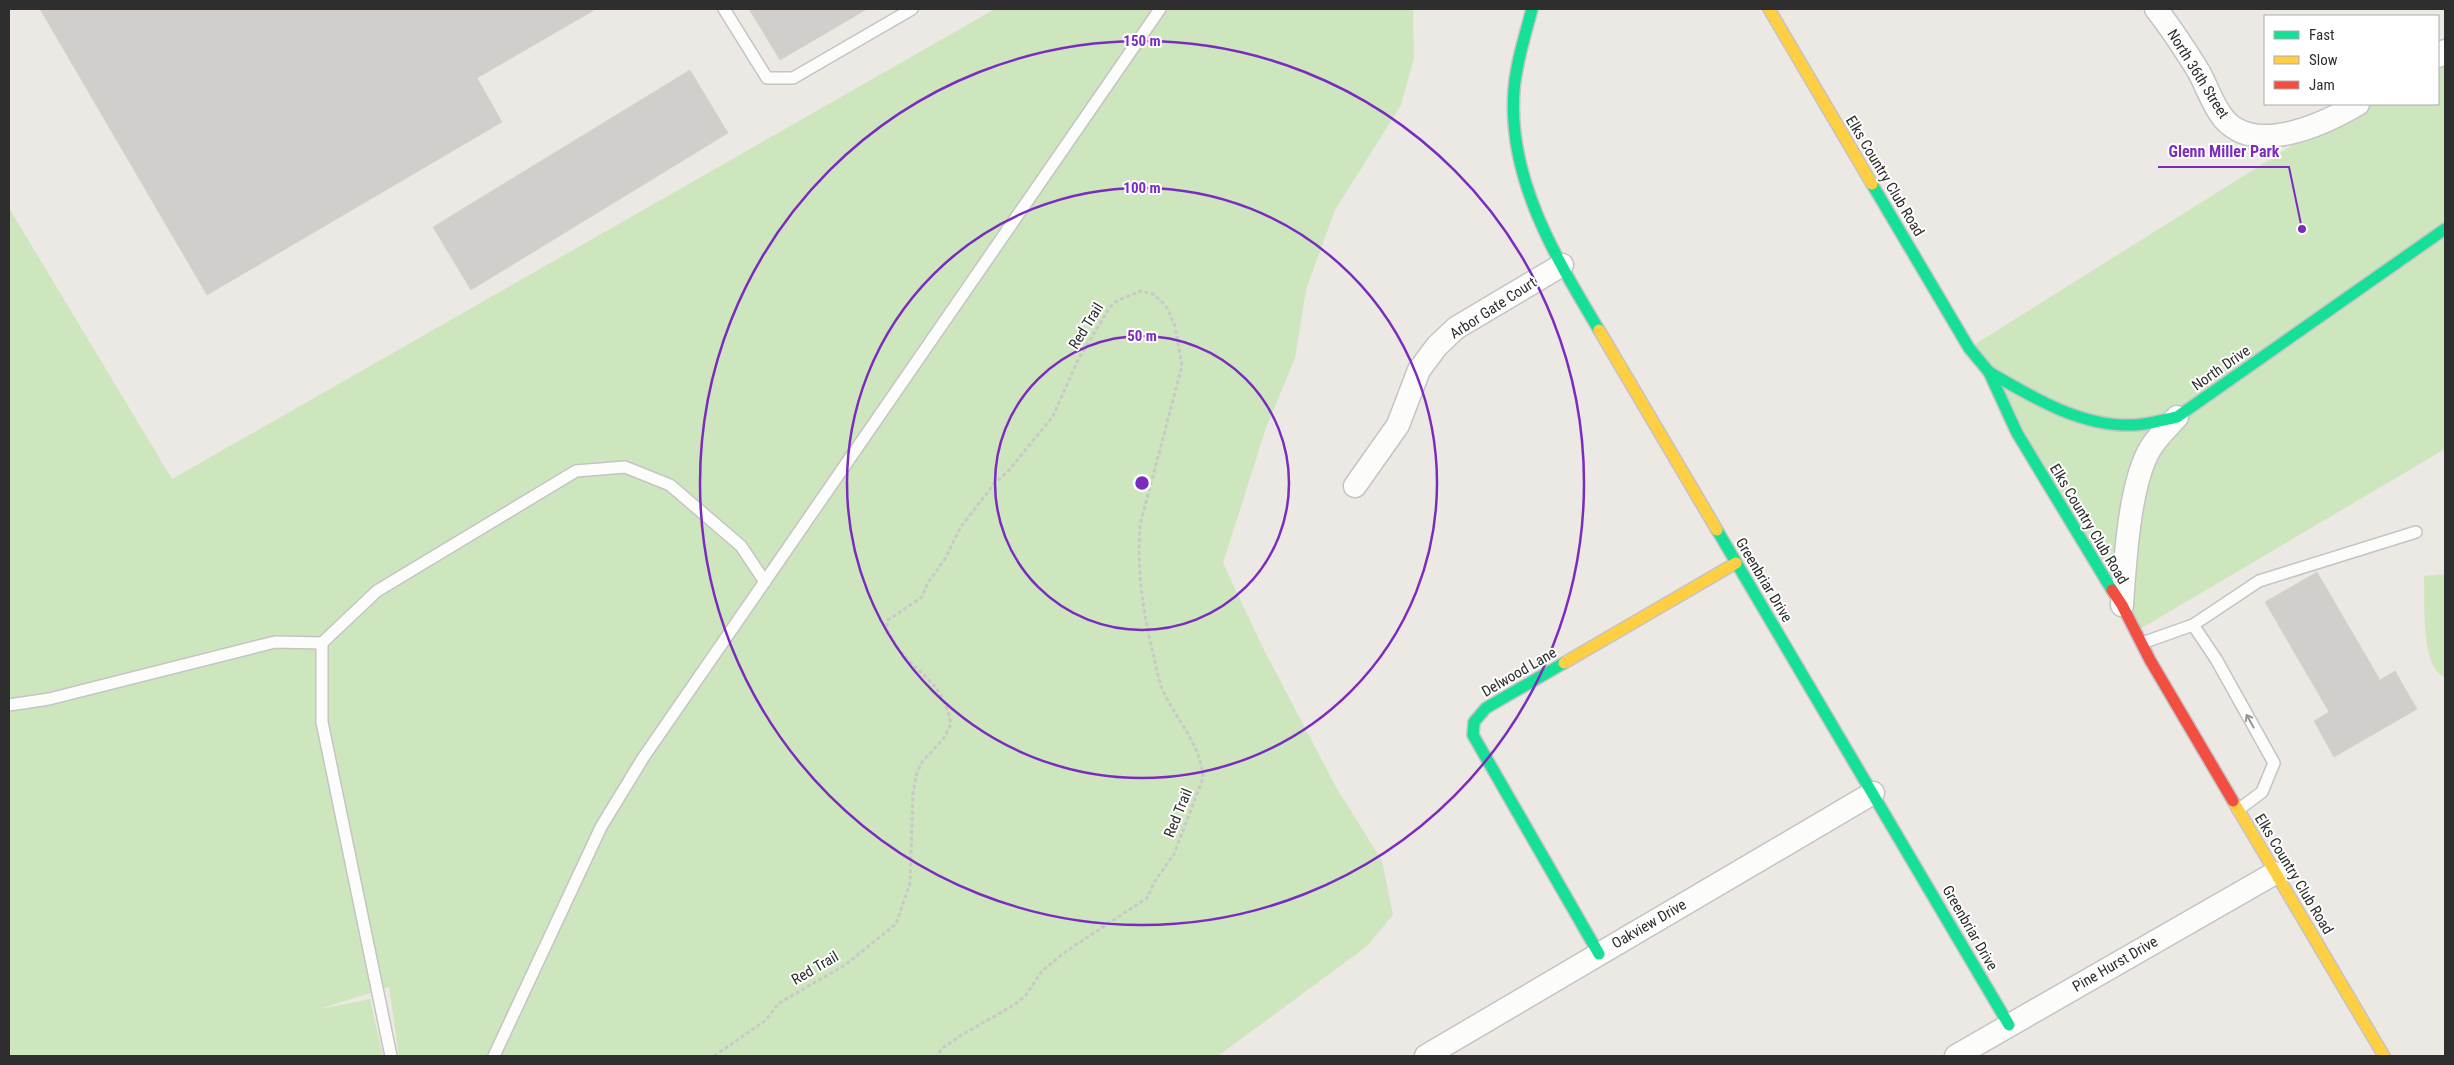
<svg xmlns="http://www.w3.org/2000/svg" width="2454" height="1065" font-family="'Roboto Condensed',sans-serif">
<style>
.green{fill:#cee6be}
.building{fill:#d1cecb;stroke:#d7d4d0}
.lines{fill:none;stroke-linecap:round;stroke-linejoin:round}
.lane-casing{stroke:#c5c4c5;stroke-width:14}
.street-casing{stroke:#c5c4c5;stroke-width:25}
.fast-casing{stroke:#c5c4c5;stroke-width:14}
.slow-casing{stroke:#c5c4c5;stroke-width:14}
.jam-casing{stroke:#c5c4c5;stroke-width:14}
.path{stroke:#c9c9c8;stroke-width:3;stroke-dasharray:4 2.5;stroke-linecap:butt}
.lane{stroke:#fcfcfb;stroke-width:11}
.street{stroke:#fcfcfb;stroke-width:22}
.fast{stroke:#16e098;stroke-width:11}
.slow{stroke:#ffcf43;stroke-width:11}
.jam{stroke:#f24e42;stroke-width:11}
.oneway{stroke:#959594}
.ring{fill:none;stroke:#7b2cbf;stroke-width:2.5}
.labels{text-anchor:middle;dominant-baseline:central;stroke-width:4;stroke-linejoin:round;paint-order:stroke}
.street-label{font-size:15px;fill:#2e2e2e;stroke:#fff}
.centre{fill:#7b2cbf;stroke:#fff;stroke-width:2.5}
.ring-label{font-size:15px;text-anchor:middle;font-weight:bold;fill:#7b2cbf;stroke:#fff;stroke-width:4;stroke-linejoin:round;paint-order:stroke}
.leader{fill:none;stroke:#7b2cbf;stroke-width:2}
.callout-dot{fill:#7b2cbf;stroke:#fff;stroke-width:2}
.callout-label{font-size:16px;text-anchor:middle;font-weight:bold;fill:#7b2cbf;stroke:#fff;stroke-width:4;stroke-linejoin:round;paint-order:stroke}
</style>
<rect width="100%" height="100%" fill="#ece8e4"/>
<g class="green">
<path d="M995,9H1413L1414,58L1401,105L1335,210L1306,290L1295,358L1266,428L1223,563L1263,648L1336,787L1382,861L1393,915L1366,947L1218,1056H399L389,987L320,1009L370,999L383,1056H9V208L172,479Z"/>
<path d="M2445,51V449L2135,632L1969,348L2358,104H2438V56Z"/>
<path d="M2445,574V677C2420,669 2425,598 2424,576Z"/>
</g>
<g class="building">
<path d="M40,9H596L477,78L502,122L207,295Z"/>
<path d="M749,9H867L780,60Z"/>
<path d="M690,70L728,133L471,290L433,227Z"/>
<path d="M2317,572L2380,680L2395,671L2417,709L2334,757L2314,721L2329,712L2265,602Z"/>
</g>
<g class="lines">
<g class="lane-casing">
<g id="lane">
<path d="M724,9L767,78H793L912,9"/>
<path d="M2193,625L2216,659L2274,763L2262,792L2238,810"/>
<path d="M322,643V722L391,1056"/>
<path d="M2142,643L2193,625L2259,581L2416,532"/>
<path d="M9,705L49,699L275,642L322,643L377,591L576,471L625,467L670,485L741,546L765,582"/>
<path d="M494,1056L601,827L643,758L1160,9"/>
</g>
</g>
<g class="street-casing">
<g id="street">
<path d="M2156,9C2171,28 2186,51 2199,72C2207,87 2213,106 2224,119C2256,156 2324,124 2358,104"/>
<path d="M2438,56L2445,51"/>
<path d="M1355,486L1398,425L1419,370L1437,346L1456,328L1562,265"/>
<path d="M2122,605C2125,563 2129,485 2150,449C2156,438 2168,427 2177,417"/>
<path d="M1426,1056L1873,793"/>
<path d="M1956,1056L2275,873"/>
</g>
</g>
<g class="fast-casing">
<g id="fast">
<path d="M1532,9C1525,36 1516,63 1514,90C1507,178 1556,258 1599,330"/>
<path d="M1872,184L1969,348L1989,372L2017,433L2112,590"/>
<path d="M1989,372C2032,397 2081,427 2132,425C2147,425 2162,420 2177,417L2445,229"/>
<path d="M1717,530L2009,1025"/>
<path d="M1564,663L1486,708L1474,722L1473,735L1599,954"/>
</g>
</g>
<g class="slow-casing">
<g id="slow">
<path d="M1769,9L1872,184"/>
<path d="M1599,330L1717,530"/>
<path d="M1564,663L1736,563"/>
<path d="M2233,801L2384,1056"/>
</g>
</g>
<g class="jam-casing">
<path id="jam" d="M2112,590L2122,605L2150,660L2233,801"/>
</g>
<path class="path" d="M714,1056L766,1020L779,1003L845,965L896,924L910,883L913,793L917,773L922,762L944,738L951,724C944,690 932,683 908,660C898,651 893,639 886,628L888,620L922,597L927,584L945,559L960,528L994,484L1010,469L1053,416L1078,360L1110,307L1117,301L1141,291L1153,294L1160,300L1167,308L1175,326L1182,366L1140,525C1137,567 1142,607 1152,649C1155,661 1157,674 1161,686C1174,718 1201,743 1203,778L1174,854L1155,881L1147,898L1065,952L1042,971L1026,995L1014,1005L960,1036L944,1047L936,1056"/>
<use href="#lane" class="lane"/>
<use href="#street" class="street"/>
<use href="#fast" class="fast"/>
<use href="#slow" class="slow"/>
<use href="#jam" class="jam"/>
</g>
<defs><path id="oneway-shaft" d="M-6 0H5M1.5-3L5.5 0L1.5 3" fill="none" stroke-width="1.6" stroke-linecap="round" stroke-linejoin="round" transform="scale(1.25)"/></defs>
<use class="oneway" href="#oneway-shaft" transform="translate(2250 721) rotate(-119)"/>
<g class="ring">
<circle cx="1142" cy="483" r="147"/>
<circle cx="1142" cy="483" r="295"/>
<circle cx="1142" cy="483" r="442"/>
</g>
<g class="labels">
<g class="street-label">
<text transform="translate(2198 74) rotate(58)">North 36th Street</text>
<text transform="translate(1885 176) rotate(59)">Elks Country Club Road</text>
<text transform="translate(1493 308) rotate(-33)">Arbor Gate Court</text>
<text transform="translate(1086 326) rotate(-58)">Red Trail</text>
<text transform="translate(2221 368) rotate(-35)">North Drive</text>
<text transform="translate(2089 524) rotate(59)">Elks Country Club Road</text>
<text transform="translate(1764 580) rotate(59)">Greenbriar Drive</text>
<text transform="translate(1519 672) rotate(-30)">Delwood Lane</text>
<text transform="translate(1178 813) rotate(-68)">Red Trail</text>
<text transform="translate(2294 874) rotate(59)">Elks Country Club Road</text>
<text transform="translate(1649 924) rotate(-30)">Oakview Drive</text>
<text transform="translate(1970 928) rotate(60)">Greenbriar Drive</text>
<text transform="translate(2115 964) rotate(-30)">Pine Hurst Drive</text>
<text transform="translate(815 968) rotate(-30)">Red Trail</text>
</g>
</g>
<circle cx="1142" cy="483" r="8" class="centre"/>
<g class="ring-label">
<text x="1142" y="46">150 m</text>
<text x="1142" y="193">100 m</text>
<text x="1142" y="341">50 m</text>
</g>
<path class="leader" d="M2302 229L2289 167H2158"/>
<circle class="callout-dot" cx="2302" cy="229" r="5"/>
<g class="callout-label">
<text x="2224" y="157">Glenn Miller Park</text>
</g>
<rect width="2454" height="1065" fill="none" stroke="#2e2e2e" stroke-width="20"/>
<rect x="2264" y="15" width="175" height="90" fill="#ffffff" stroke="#ababab"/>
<rect x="2274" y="31" width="25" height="8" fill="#16e098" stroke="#ababab"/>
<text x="2309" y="40" font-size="15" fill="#2e2e2e">Fast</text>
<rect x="2274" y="56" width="25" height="8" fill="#ffcf43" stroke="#ababab"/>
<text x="2309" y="65" font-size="15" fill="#2e2e2e">Slow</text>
<rect x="2274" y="81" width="25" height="8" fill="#f24e42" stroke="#ababab"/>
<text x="2309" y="90" font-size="15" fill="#2e2e2e">Jam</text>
</svg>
